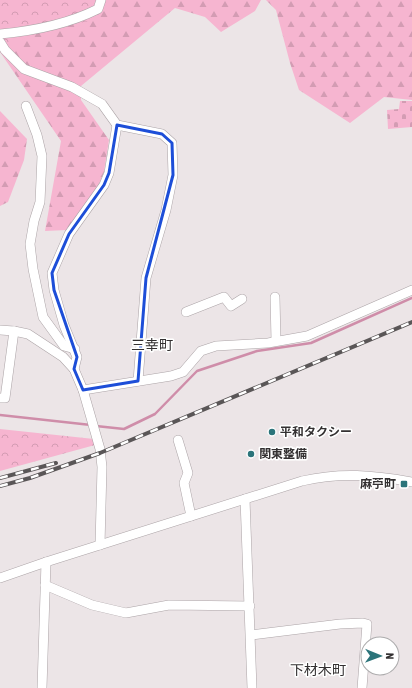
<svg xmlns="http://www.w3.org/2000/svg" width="412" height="688" font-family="'Asap Condensed','Noto Sans JP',sans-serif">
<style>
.forest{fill:url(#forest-firs)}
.cemetery{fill:url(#cemetery-stones)}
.park{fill:url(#park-crowns)}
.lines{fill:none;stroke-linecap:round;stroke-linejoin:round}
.stream{stroke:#cf8da9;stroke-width:2.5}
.minor-casing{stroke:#aca4a7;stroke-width:10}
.minor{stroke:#fff;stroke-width:9}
.rail-casing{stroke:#5a5657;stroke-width:4}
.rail{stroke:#fff;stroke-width:2.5;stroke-dasharray:8;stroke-linecap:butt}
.marked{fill:none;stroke:#1d4ed8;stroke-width:3;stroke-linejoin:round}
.poi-dot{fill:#2b747a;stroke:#fff;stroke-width:1.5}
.labels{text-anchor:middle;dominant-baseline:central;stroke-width:3;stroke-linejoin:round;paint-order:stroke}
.poi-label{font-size:12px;font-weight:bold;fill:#333031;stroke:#fff;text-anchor:start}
.quarter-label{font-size:14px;fill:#333031;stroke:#fff}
</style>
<defs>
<pattern id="forest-firs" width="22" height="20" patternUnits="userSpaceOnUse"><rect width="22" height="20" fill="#f6b5d0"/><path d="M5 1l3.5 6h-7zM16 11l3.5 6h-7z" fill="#d39cb3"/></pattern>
<pattern id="cemetery-stones" width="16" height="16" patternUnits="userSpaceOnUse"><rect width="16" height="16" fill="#f6b5d0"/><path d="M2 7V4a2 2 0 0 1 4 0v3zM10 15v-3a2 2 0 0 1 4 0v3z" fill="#d39cb3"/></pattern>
<pattern id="park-crowns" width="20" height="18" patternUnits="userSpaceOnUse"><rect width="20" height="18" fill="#f6b5d0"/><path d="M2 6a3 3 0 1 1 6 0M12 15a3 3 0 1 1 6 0" fill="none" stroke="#d39cb3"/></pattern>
</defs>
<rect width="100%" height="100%" fill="#ece5e7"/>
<g class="forest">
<path d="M58,0H261L255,11L221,32L205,17L175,8L81,86V100L109,140L104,172L97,189L67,230L45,231L61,141L0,52V10Z"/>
<path d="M266,0H412V100L384,97L350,123L299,90L290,63L276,10Z"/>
<path d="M0,111L27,139L24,160L8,202L0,206Z"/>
</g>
<path class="cemetery" d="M400,101H412V127L388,129L387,110L399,109Z"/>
<g class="park">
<path d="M0,0H105L106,1L99,19L35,32L21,40L7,45L0,40Z"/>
<path d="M0,429L94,439L95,445L0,471Z"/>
</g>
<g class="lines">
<g class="stream">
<path d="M0,415L91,425"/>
<path d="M96,426L124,429L155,414L197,371L257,351L311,343L412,298"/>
</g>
<g class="minor-casing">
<g id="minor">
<path d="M0,34C33,31 68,24 98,9L101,0"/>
<path d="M0,42L5,50L24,69L72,87L102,104L117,125L162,134L172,143L173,175L166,210L146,278L138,381"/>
<path d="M26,106L37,135L42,156L40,202L34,221L30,244L33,269L43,317L64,346L75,349"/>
<path d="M275,297L276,341"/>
<path d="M186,312L224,297L231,306L242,299"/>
<path d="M0,330L14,331L28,334L63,357L74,369L83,390L100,449L102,467L100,545"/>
<path d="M74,369L77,357L64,325L54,290L52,273L69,234L104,185L109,173L117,125"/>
<path d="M83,390L171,376L183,372L201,351L216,346L268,343L307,336L412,290"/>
<path d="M0,398H5L14,331"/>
<path d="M178,440L188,473L184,483L191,516"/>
<path d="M245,499L252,688"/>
<path d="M0,578L46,562L302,481C341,472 373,475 412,482"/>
<path d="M45,585L92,605L126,613L169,605L250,606"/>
<path d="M251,635L340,624L363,623L367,624L362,688"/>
<path d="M42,688L46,562"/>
</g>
</g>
<use href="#minor" class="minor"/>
<g class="rail-casing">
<g id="rail">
<path d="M0,478L56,463"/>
<path d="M0,486L30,478L100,453L412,322"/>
</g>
</g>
<use href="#rail" class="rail"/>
</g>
<path class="marked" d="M117,125L162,134L172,143L173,175L146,278L138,381L83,390L74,369L77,357L54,290L52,273L69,234L104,185L109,173Z"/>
<g class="poi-dot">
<circle cx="272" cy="432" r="4"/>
<circle cx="251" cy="454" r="4"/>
<rect x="400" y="480" width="8" height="8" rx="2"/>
</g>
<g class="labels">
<g class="poi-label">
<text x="280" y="432">平和タクシー</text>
<text x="259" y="454">関東整備</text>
<text x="396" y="484" text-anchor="end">麻苧町</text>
</g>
<g class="quarter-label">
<text x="152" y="345">三幸町</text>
<text x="318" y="670">下材木町</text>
</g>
</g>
<g transform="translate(380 656) rotate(91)"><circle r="19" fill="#ffffff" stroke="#adacad"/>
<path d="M0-3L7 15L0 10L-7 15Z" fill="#2b747a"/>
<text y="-6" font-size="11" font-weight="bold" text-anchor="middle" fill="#333031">N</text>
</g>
</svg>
